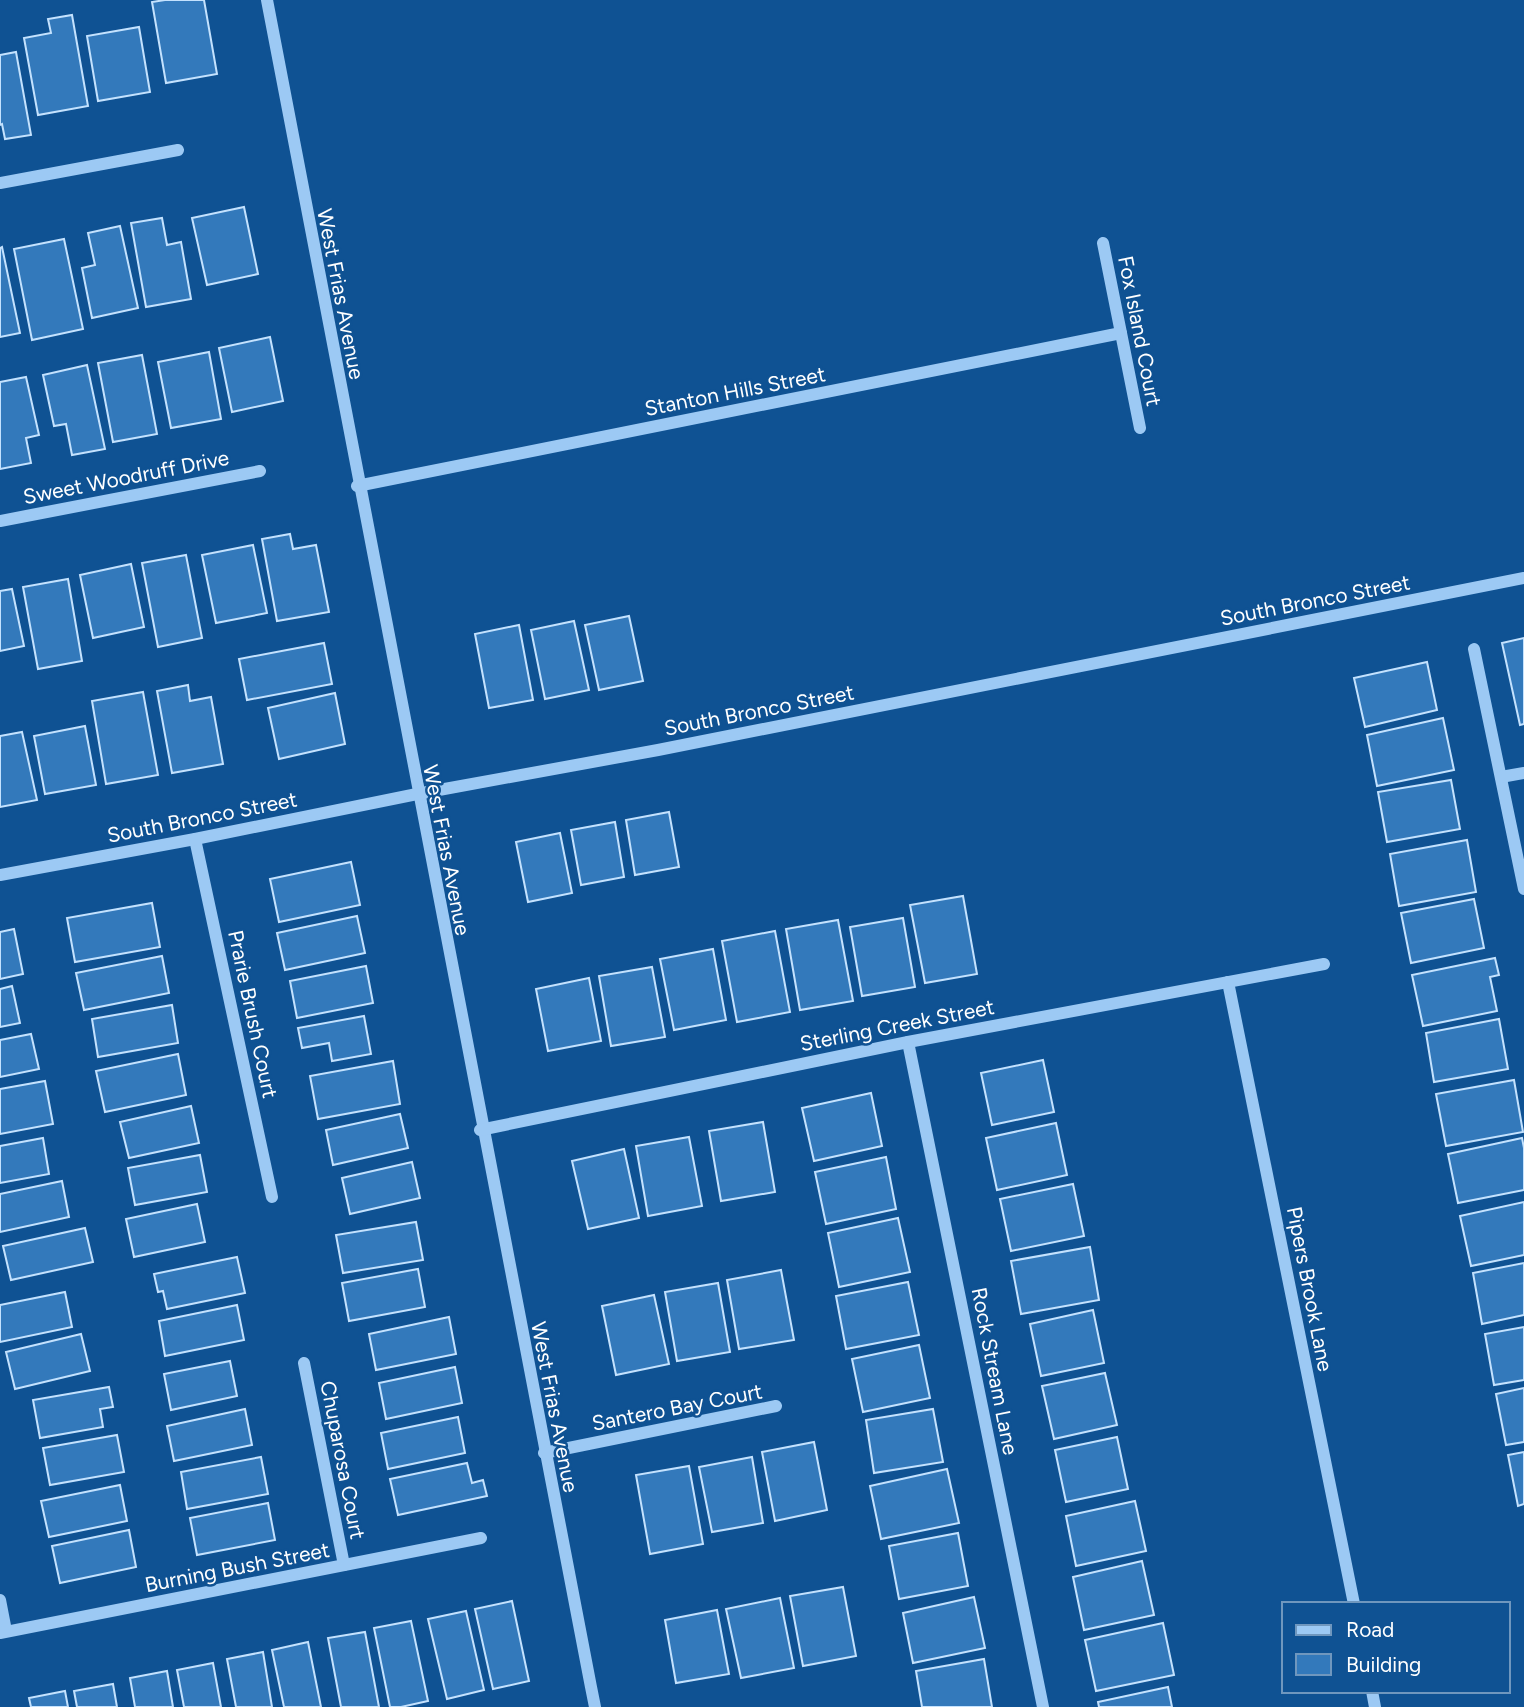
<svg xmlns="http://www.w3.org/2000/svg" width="1524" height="1707" font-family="Figtree,sans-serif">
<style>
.building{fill:#3379bb;stroke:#c4e2fe;stroke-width:2}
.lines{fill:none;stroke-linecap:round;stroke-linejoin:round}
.minor{stroke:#9cc9f4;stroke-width:12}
.labels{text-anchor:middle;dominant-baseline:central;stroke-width:5;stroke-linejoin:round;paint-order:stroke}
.street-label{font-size:21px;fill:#fff;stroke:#0f5293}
</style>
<rect width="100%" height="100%" fill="#0f5293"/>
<g class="building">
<path d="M165,0H204L217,74L166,83L152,2Z"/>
<path d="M72,15L88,106L38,115L24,38L51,33L48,19Z"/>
<path d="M139,27L150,92L98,101L87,36Z"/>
<path d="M16,52L31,135L5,139L2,124L0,125V55Z"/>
<path d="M244,207L258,274L207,285L192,218Z"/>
<path d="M162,218L167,245L181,242L191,299L146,307L131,223Z"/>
<path d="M120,226L138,308L92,318L82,268L95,265L88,233Z"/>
<path d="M64,239L83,329L32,340L14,249Z"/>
<path d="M2,247L20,333L0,337V248Z"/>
<path d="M270,337L283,401L232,412L219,348Z"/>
<path d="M209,352L221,419L171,428L158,362Z"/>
<path d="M142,355L157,434L113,442L98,363Z"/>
<path d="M87,365L105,449L72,455L66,424L54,426L43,375Z"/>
<path d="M26,377L39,435L26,438L31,463L0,469V382Z"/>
<path d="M290,534L293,549L316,545L329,612L277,621L262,539Z"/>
<path d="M253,545L267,613L216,623L202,555Z"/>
<path d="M186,555L202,638L158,647L142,563Z"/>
<path d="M131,564L144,627L93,638L80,575Z"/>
<path d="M68,579L82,661L38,669L23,587Z"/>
<path d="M12,589L24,646L0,651V591Z"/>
<path d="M629,616L643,681L599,690L585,625Z"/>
<path d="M574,621L589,690L545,699L531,630Z"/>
<path d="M519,625L533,700L489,708L475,634Z"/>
<path d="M1524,638V724L1520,725L1502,643Z"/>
<path d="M324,643L332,684L247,700L239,659Z"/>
<path d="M1427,662L1437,710L1365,727L1354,678Z"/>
<path d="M188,685L190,701L211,697L223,764L172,773L157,691Z"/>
<path d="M143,692L158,775L106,784L92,701Z"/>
<path d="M335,693L345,744L279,759L268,708Z"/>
<path d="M1443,718L1454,770L1377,786L1367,735Z"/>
<path d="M85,726L96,785L45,794L34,736Z"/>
<path d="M22,732L37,800L0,807V736Z"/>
<path d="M1451,780L1460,829L1387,842L1378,792Z"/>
<path d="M669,812L679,867L635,875L626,820Z"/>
<path d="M615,822L624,877L581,885L571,830Z"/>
<path d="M560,833L572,893L528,902L516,842Z"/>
<path d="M1467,840L1476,892L1399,906L1390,854Z"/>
<path d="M351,862L360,905L279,922L270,879Z"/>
<path d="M963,896L977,974L925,983L910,905Z"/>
<path d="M1474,899L1484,948L1411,963L1401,913Z"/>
<path d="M152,903L160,947L75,962L67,918Z"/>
<path d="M357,916L365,953L285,970L277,933Z"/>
<path d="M903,918L915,987L862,996L850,927Z"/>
<path d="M838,920L853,1001L800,1010L786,929Z"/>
<path d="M14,929L23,974L0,979V932Z"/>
<path d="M775,931L790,1012L737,1022L722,941Z"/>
<path d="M713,949L726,1020L674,1030L660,959Z"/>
<path d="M162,956L169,993L84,1010L76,973Z"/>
<path d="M1495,958L1499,975L1490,977L1497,1011L1423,1026L1412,975Z"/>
<path d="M366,966L373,1003L297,1018L290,981Z"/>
<path d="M652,967L665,1037L611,1046L599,976Z"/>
<path d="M589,978L601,1041L548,1051L536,989Z"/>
<path d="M12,986L20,1023L0,1027V989Z"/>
<path d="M172,1005L178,1043L98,1057L92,1019Z"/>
<path d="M364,1016L371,1054L332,1061L329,1043L302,1048L298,1028Z"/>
<path d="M1499,1019L1508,1069L1434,1082L1426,1033Z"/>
<path d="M31,1034L39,1069L0,1077V1040Z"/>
<path d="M178,1054L186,1095L105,1112L96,1071Z"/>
<path d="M1043,1060L1054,1112L992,1125L981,1073Z"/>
<path d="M393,1061L400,1104L318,1119L310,1076Z"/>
<path d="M1514,1080L1523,1132L1446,1146L1436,1094Z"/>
<path d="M45,1081L53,1124L0,1134V1089Z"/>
<path d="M871,1093L882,1146L814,1161L802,1108Z"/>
<path d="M191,1106L199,1143L129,1158L120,1122Z"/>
<path d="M400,1114L408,1148L333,1165L326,1130Z"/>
<path d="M763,1122L775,1192L721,1201L709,1131Z"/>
<path d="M1056,1123L1067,1175L997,1190L986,1138Z"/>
<path d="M689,1137L702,1206L648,1216L636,1146Z"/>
<path d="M43,1138L49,1174L0,1183V1146Z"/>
<path d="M1522,1138L1524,1148V1190L1458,1203L1448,1154Z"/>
<path d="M624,1149L639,1218L588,1229L572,1161Z"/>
<path d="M200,1155L207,1192L135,1205L128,1168Z"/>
<path d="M886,1157L896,1209L826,1224L815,1172Z"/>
<path d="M412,1162L420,1198L350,1214L342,1178Z"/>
<path d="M62,1181L69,1217L0,1232V1194Z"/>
<path d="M1073,1184L1084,1236L1011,1251L1000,1199Z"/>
<path d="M1524,1202V1255L1471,1266L1460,1216Z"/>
<path d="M197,1204L205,1242L134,1257L126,1219Z"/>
<path d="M898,1218L910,1272L839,1287L828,1233Z"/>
<path d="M416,1222L423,1260L343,1273L336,1235Z"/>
<path d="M85,1228L93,1262L11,1280L3,1246Z"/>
<path d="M1090,1247L1099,1300L1021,1314L1011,1261Z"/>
<path d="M237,1257L245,1293L167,1309L163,1291L158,1292L154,1274Z"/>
<path d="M1524,1263V1315L1482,1324L1473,1273Z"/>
<path d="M418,1269L425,1307L349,1321L342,1283Z"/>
<path d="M781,1270L794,1340L739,1349L727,1280Z"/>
<path d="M908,1282L919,1335L846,1349L836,1296Z"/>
<path d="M718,1283L730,1352L677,1361L665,1292Z"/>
<path d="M65,1292L72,1327L0,1342V1305Z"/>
<path d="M654,1295L669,1364L616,1375L602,1306Z"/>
<path d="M237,1305L244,1340L165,1356L159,1321Z"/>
<path d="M1093,1310L1104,1363L1041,1376L1030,1324Z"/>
<path d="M449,1317L456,1354L376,1370L369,1334Z"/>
<path d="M1524,1327V1380L1494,1385L1485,1334Z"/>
<path d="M81,1334L90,1371L15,1389L6,1352Z"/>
<path d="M919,1345L930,1398L863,1412L852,1359Z"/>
<path d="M230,1361L237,1396L171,1410L164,1374Z"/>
<path d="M455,1367L462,1403L386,1419L379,1383Z"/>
<path d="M1105,1373L1117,1425L1054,1439L1042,1386Z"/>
<path d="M109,1387L113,1407L100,1409L103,1427L40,1438L33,1400Z"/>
<path d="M1524,1388V1442L1506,1445L1496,1394Z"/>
<path d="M245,1409L252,1445L174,1461L167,1426Z"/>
<path d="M933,1409L943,1462L874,1473L866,1420Z"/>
<path d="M458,1417L465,1453L388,1469L381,1433Z"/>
<path d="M117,1435L124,1472L50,1485L43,1448Z"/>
<path d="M1117,1437L1128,1489L1066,1502L1055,1450Z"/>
<path d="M814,1442L827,1510L775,1521L762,1452Z"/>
<path d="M1524,1452V1504L1518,1506L1508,1455Z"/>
<path d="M261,1457L268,1494L187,1509L181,1472Z"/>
<path d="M752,1457L763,1523L712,1532L699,1467Z"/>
<path d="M467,1463L472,1483L483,1480L487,1496L398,1515L390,1479Z"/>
<path d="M689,1466L703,1544L650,1554L636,1475Z"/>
<path d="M947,1469L959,1523L881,1539L870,1486Z"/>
<path d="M120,1485L127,1521L49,1537L41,1501Z"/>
<path d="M1135,1501L1146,1551L1076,1566L1066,1516Z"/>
<path d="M268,1503L275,1540L197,1555L190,1518Z"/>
<path d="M129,1530L136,1567L60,1583L52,1546Z"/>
<path d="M958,1533L968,1586L899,1599L889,1546Z"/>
<path d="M1142,1561L1154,1615L1084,1630L1073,1577Z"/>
<path d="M843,1587L856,1656L803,1666L790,1596Z"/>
<path d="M974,1597L985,1648L913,1663L903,1613Z"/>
<path d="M780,1598L794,1668L741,1678L726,1609Z"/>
<path d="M512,1601L529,1681L493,1689L475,1609Z"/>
<path d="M717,1610L729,1674L676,1683L665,1620Z"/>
<path d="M466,1611L484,1690L447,1699L428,1619Z"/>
<path d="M411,1621L428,1701L401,1707H390L374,1628Z"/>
<path d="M1163,1623L1174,1675L1096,1691L1085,1640Z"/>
<path d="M365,1632L379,1707H341L328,1638Z"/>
<path d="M308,1642L321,1707H284L272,1650Z"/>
<path d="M263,1652L272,1707H236L227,1659Z"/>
<path d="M984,1659L992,1707H922L916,1671Z"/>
<path d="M213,1663L221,1707H184L177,1670Z"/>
<path d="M167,1671L173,1707H135L130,1678Z"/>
<path d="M113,1684L117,1707H77L74,1691Z"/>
<path d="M1168,1687L1172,1707H1099L1098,1702Z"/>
<path d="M65,1691L68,1707H31L29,1698Z"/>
</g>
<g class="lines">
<g class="minor">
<path d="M267,0C372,570 481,1139 595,1707"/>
<path d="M0,183L178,150"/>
<path d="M1103,243L1140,428"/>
<path d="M357,486L1121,333"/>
<path d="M0,521L260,471"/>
<path d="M1474,649L1524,889"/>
<path d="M1501,777L1524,773"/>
<path d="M195,839L272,1197"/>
<path d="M0,875L195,839L417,794L658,750L1524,578"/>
<path d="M1228,982L1354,1604"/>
<path d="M908,1042L1043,1707"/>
<path d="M480,1130L908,1042L1324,964"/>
<path d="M304,1363L344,1565"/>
<path d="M544,1453L776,1406"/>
<path d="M0,1600L6,1631"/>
<path d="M0,1633L481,1538"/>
<path d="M1372,1691L1375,1707"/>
</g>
</g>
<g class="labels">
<g class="street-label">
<text transform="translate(341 294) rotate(79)">West Frias Avenue</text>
<text transform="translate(1140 331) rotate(79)">Fox Island Court</text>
<text transform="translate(735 391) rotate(-11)">Stanton Hills Street</text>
<text transform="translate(126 477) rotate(-11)">Sweet Woodruff Drive</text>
<text transform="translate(1315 600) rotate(-11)">South Bronco Street</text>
<text transform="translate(759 710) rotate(-11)">South Bronco Street</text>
<text transform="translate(202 817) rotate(-11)">South Bronco Street</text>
<text transform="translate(447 850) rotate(79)">West Frias Avenue</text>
<text transform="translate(253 1014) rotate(78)">Prarie Brush Court</text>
<text transform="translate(897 1025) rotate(-11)">Sterling Creek Street</text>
<text transform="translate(1310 1289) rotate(79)">Pipers Brook Lane</text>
<text transform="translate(995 1371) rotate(79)">Rock Stream Lane</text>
<text transform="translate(555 1407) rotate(79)">West Frias Avenue</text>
<text transform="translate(677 1407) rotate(-11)">Santero Bay Court</text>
<text transform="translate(343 1460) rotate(79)">Chuparosa Court</text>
<text transform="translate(237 1567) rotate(-11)">Burning Bush Street</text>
</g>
</g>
<rect x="1282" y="1602" width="228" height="91" fill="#0f5293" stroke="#6f97be" stroke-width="2"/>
<rect x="1296" y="1625" width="35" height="10" fill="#9cc9f4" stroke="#6f97be" stroke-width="2"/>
<text x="1346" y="1637" font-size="21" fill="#ffffff">Road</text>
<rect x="1296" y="1654" width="35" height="21" fill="#3379bb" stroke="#6f97be" stroke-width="2"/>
<text x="1346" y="1672" font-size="21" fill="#ffffff">Building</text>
</svg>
